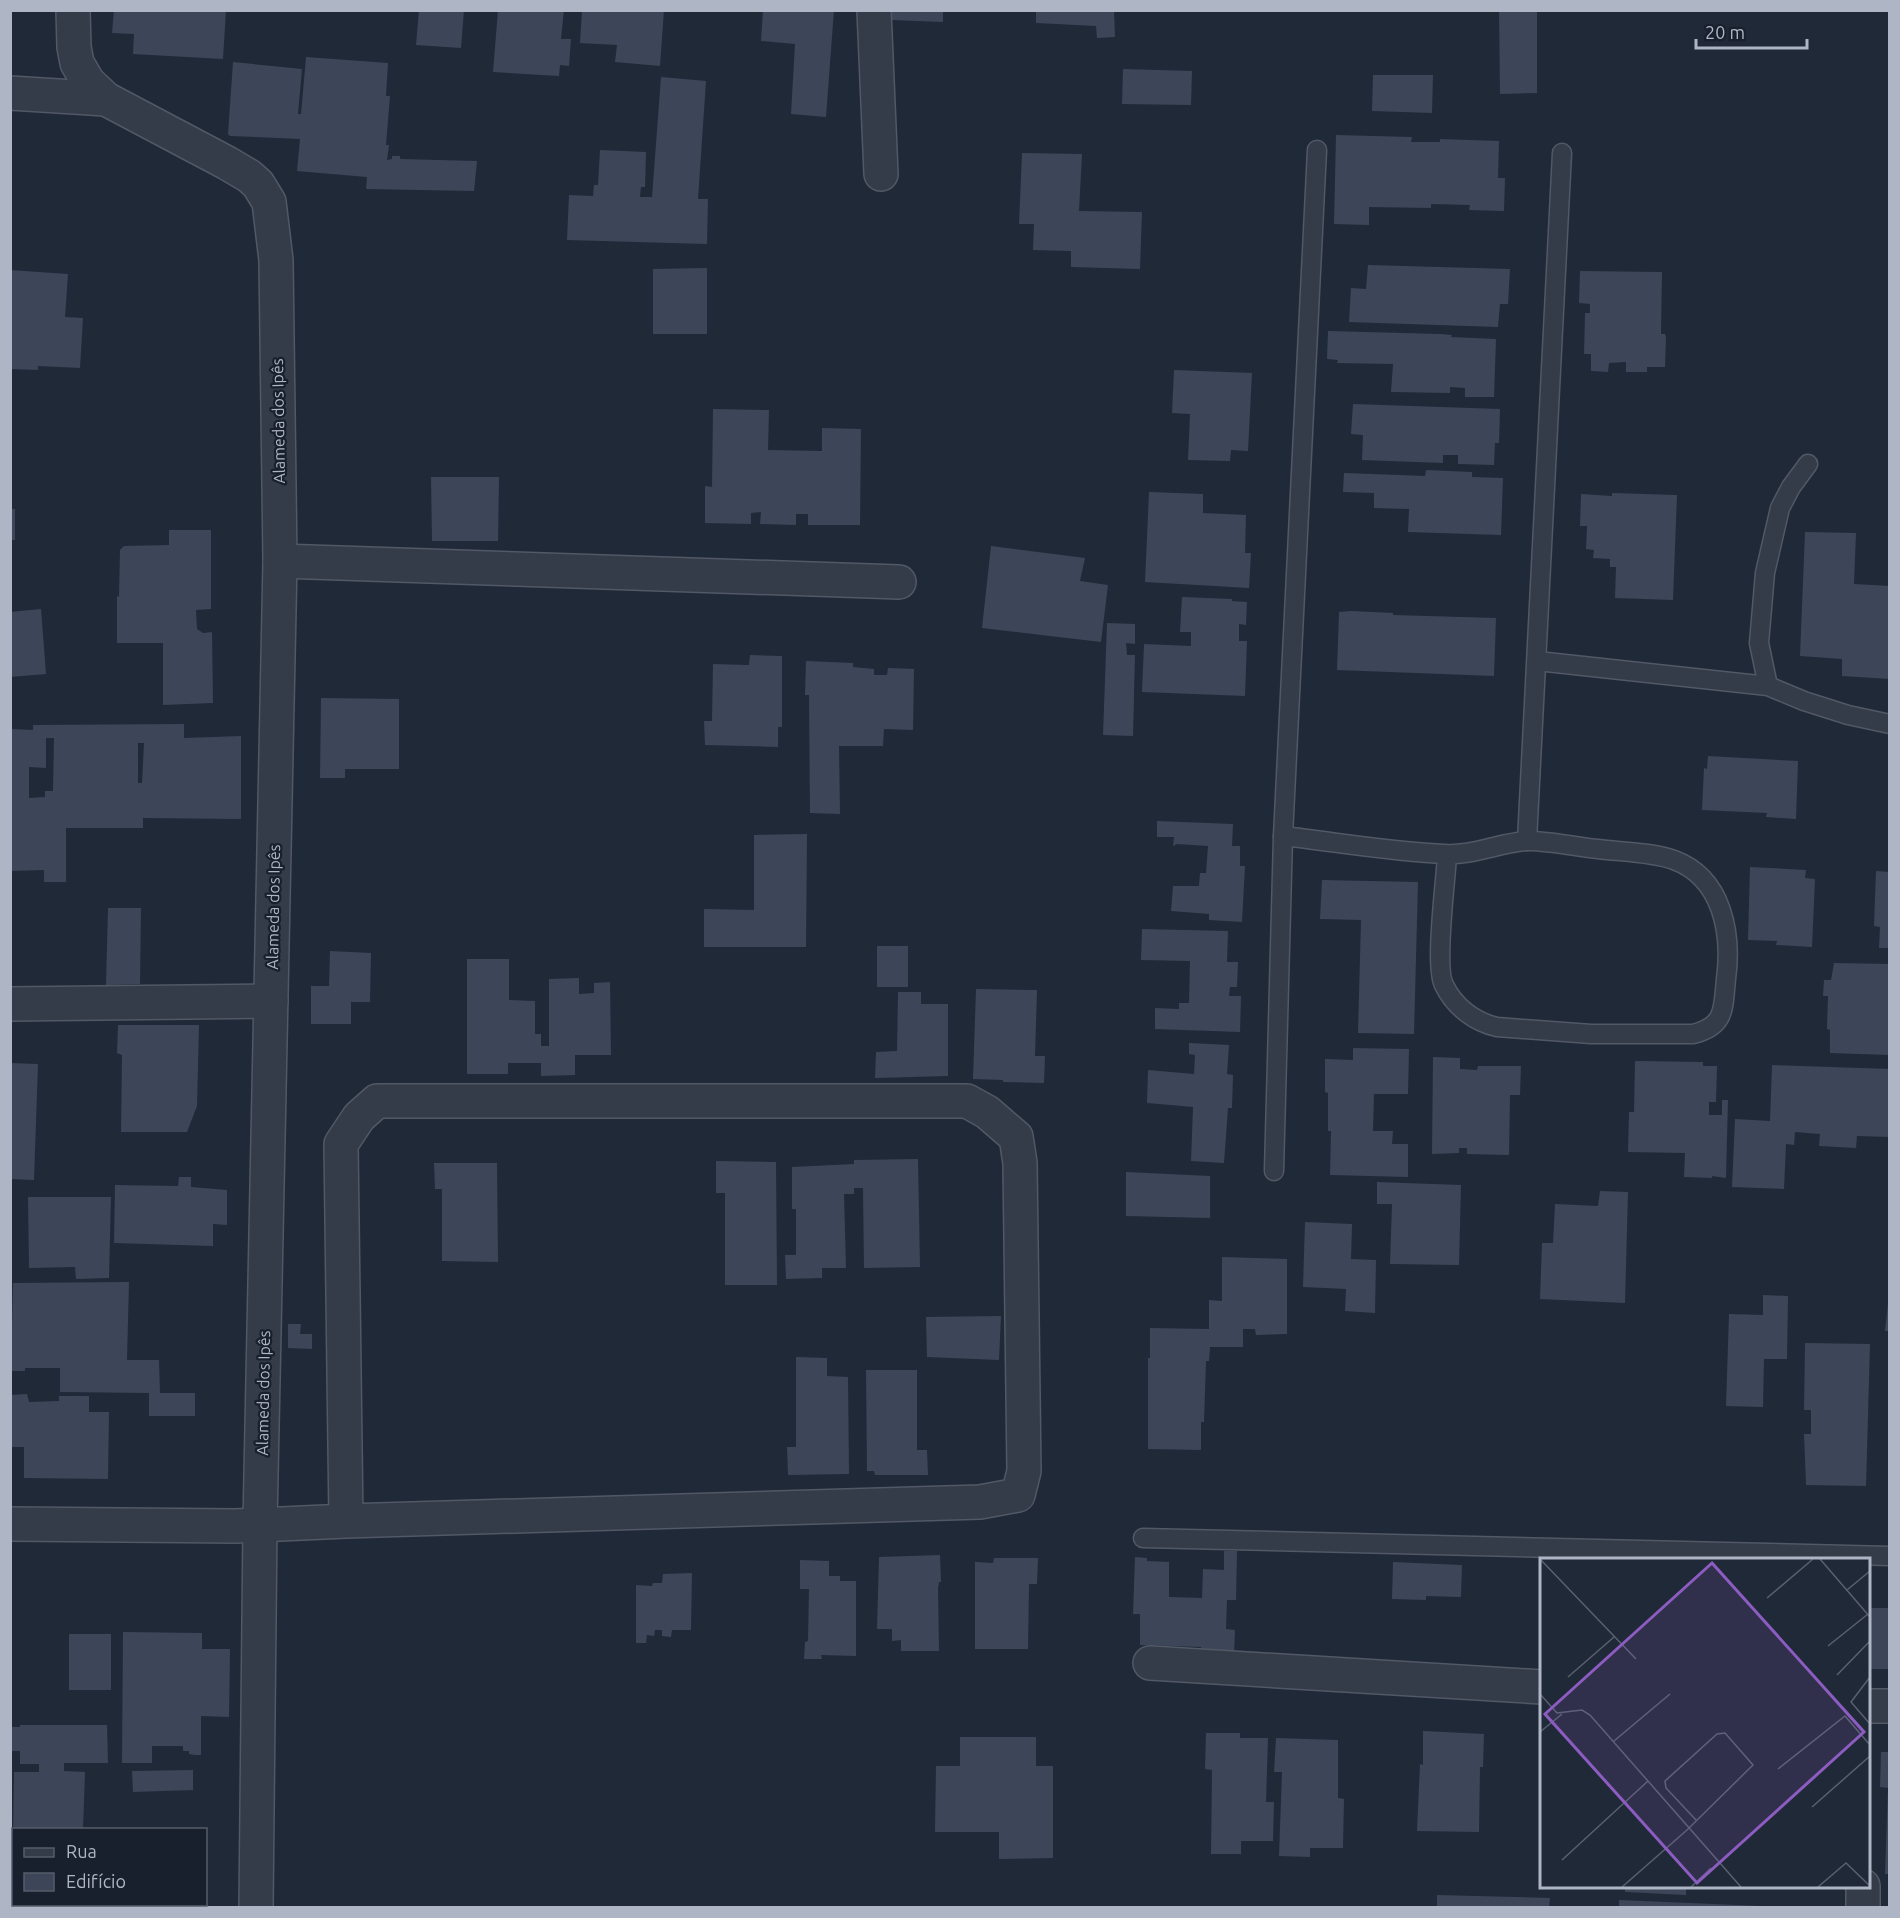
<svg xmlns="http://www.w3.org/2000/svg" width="1900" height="1918" font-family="Ubuntu,sans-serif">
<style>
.building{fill:#3c4658;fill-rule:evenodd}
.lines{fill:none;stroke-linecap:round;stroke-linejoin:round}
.service-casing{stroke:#515866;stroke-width:21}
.minor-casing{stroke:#515866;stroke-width:36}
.tertiary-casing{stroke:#515866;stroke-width:36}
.service{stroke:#343b49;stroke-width:18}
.minor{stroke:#343b49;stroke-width:33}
.tertiary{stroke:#343b49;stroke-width:33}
.labels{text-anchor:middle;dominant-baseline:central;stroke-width:4.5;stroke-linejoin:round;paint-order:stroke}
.street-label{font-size:16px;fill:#aeb5c5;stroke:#19202d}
.inset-road{fill:none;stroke:#596170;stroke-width:1.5}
.view{fill:#8d5cc1;fill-opacity:0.15;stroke:#8d5cc1;stroke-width:3}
.inset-edge{fill:none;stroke:#aeb5c5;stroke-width:3}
</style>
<rect width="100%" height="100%" fill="#202938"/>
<g class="building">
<path d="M114,10H226L223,59L133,54L134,34L112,33Z"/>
<path d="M419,10H464L461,48L416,45Z"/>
<path d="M498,10H564L561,39H571L569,66L560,65L559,76L493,72Z"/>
<path d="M582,10H664L660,66L615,62L617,45L580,43Z"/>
<path d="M763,10H834L826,117L791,114L795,44L761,41Z"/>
<path d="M891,10H943V22L891,20Z"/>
<path d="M1036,10H1114L1115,37L1097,38L1096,26L1036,23Z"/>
<path d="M1499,10H1537V93L1500,94Z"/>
<path d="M306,57L388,63L386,96H390L386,145H389L387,160L392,159V156H400V159L477,161L474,191L366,189L367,177L297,171L300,139L230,136L228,134L233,62L302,69L298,114H301Z"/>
<path d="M1123,69L1192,71L1191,105L1122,104Z"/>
<path d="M1373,75H1433L1432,113L1372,111Z"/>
<path d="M661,77L706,81L698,199H708L707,244L567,240L569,195L593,196L594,185H598L600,150L646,152L645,187H641L640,197H652Z"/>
<path d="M1336,135L1412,137L1411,142H1440V139L1499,141L1498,178H1505L1504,211L1469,210L1470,205L1431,204V208L1369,207V225L1334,224Z"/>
<path d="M1022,153L1082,154L1079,211L1142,212L1140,269L1071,267V251L1033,250L1034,224H1019Z"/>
<path d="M1368,265L1510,269L1508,304H1500L1498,327L1349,322L1351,288L1366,289Z"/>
<path d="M707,268V334H653V269Z"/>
<path d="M10,270L68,274L65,317L83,318L80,368L38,366V370L10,369Z"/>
<path d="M1580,271L1662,272L1661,334H1665L1666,337L1665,367H1647V372H1626V362L1609,363L1608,372L1591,371V354H1584L1585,313H1590V304L1579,303Z"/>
<path d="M1328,331L1440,334L1452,335L1451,337L1496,339L1494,397H1465V388L1450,387V393L1391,392L1393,364L1337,363L1338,360L1327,359Z"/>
<path d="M1174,370L1252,373L1248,451L1231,450L1230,461L1188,460L1190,414L1172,413Z"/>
<path d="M1353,404L1500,409L1499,443H1495L1494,465L1458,464V455H1443V463L1362,460L1363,435L1351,434Z"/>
<path d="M713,409L769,410L768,450L822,451V428L861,429L860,525H808V514H796V525L760,524L761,512L751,513V524L705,523V486L712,487Z"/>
<path d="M1426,470L1472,472V477L1503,478L1501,535L1408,532L1409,509L1374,508V493L1343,492L1344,473L1425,476Z"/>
<path d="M431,477H499L498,541H432Z"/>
<path d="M1149,492L1203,494V513L1246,515L1245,553H1251L1249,588L1145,582Z"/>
<path d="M1612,493L1677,495L1673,600L1615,598L1616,567H1610V559L1593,558L1594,550L1586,549L1587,526H1580L1581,494L1612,496Z"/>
<rect x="10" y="509" width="5" height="31"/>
<path d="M169,530H211V609L196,610L197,629L203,633L212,632L213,703L163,705V643H117V596L119,597L120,550L124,546L169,545Z"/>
<path d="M1805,532L1856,533L1854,584L1890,586V679L1842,676V659L1800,656Z"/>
<path d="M991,546L1085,558L1080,581L1108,585L1101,642L982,628Z"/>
<path d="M1182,597L1232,599V601L1247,602L1246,625L1239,624V641H1247L1245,696L1142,692L1144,644L1191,646V632H1180Z"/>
<path d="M41,609L46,674L10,677V612Z"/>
<path d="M1351,611L1393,613V615L1496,618L1494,676L1337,670L1339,612Z"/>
<path d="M1107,623L1135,624V644L1126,643L1127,655H1135L1133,736L1103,735Z"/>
<path d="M750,655L782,656V727H778V747L705,745L704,721H712L713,664L749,665Z"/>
<path d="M806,661L853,663V667L874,669V675H887L888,668L914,669L913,730L884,729L883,746H839L840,814L810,813L809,695H805Z"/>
<path d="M321,698L399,699V769H345V778H320Z"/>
<path d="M184,724V738L241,736V819L143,818V828H66V882H44V870L11,871L10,729L33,730V725ZM46,738H54L53,791H45V797L29,798V767L46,768ZM138,743H144L142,783H138Z"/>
<path d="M1708,756L1798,761L1796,819L1766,817L1767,813L1702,810L1704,768L1707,769Z"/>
<path d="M1157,821L1233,824L1232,846H1240V866H1245L1242,922L1209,920V914L1171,911L1173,886H1199L1200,873H1206L1208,846L1177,844L1173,846L1174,837H1157Z"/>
<path d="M807,834L806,947H704V909L754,910V835Z"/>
<path d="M1750,867L1806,870L1805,878L1815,879L1812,947L1776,945L1777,941L1748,940Z"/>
<path d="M1876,871L1890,872V948H1879L1880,927L1874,926Z"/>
<path d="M1322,880L1418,882L1414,1034L1358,1033L1361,920L1320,919Z"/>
<path d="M108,908H141L140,984L106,985Z"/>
<path d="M1142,929L1228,931L1227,962H1238L1237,987H1230L1229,996H1241L1240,1032L1155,1029V1008L1179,1009V1003H1189L1190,961L1141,960Z"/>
<rect x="877" y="946" width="31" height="41"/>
<path d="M330,951L371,953L370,1002H351V1024H311V986H329Z"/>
<path d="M467,959H509V1000L535,1001V1034H541V1046H549V979L579,978V994L594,993V983L610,982L611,1055H575V1075L541,1076V1063H508V1074H467Z"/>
<path d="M1834,963L1890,964V1055L1830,1053V1030L1827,1029L1828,996H1823L1824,980H1831Z"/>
<path d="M976,989L1037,990L1035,1056H1045L1044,1083L1003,1082V1080L973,1079Z"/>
<path d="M898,992H921V1004H948V1076L875,1078L876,1052L897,1051Z"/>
<path d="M118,1025H199L197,1106L187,1132H121L122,1055L117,1053Z"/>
<path d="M1189,1043L1229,1045L1227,1074L1233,1075L1232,1108H1228L1224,1163L1191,1161L1193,1107L1147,1103L1148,1070L1194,1074L1195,1055L1189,1054Z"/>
<path d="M1353,1048L1409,1049L1408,1094H1374L1373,1131H1393L1392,1144H1408V1177L1330,1175L1331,1131H1328V1093L1325,1092V1059L1353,1060Z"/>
<path d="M1433,1057L1460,1058V1069L1477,1070L1478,1066H1521L1520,1095H1510L1509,1155L1467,1154V1148H1459V1153L1432,1154Z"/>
<path d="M1635,1061L1703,1062V1066H1717L1716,1102H1709V1115H1722V1100H1728L1726,1178L1712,1176V1178L1684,1177L1685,1153L1628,1152L1629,1112H1634Z"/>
<path d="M10,1063L38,1064L34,1180L10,1179Z"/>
<path d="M1772,1065L1890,1069V1137L1857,1136L1856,1148L1819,1146L1820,1134L1795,1132L1794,1145L1786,1144L1784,1189L1732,1187L1735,1119L1770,1121Z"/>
<path d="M918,1159L920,1267L864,1268L863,1188H854V1194H844L846,1268H822V1278L786,1279L785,1255H796V1209H792V1167L854,1164V1160Z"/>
<path d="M716,1161L776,1162L777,1285H725V1193H716Z"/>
<path d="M434,1163H497L498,1262L442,1261V1189H435Z"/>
<path d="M1126,1172L1210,1176V1218L1126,1216Z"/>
<path d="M179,1177H191V1187L227,1190V1225L213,1224V1246L114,1243L115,1185L178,1186Z"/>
<path d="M1377,1182L1461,1185L1459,1265L1390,1264L1392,1204H1377Z"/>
<path d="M1600,1191L1628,1192L1625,1303L1540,1299L1542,1243H1553L1555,1204L1598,1206Z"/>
<path d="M28,1197H111L109,1278L76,1279L75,1267L29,1268Z"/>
<path d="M1305,1222L1352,1224L1351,1259L1376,1260L1375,1313L1345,1311L1346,1289L1303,1287Z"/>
<path d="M1222,1257L1287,1259V1334L1256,1335L1255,1329H1243V1347H1210L1209,1361H1206L1204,1422H1201V1450L1148,1449V1358H1150V1328L1209,1329V1300L1222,1301Z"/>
<path d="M129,1282L127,1360H159L160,1393H195V1416H149V1393L60,1392V1368H25V1371H11L13,1283Z"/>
<path d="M1763,1295L1788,1296L1787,1359H1764L1763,1407L1726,1406L1729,1314L1763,1315Z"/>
<path d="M1888,1303H1890V1331H1885Z"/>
<path d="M1001,1316L999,1360L927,1357L926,1317Z"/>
<path d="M288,1324H301L300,1334H312V1349L288,1348Z"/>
<path d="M1805,1343L1870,1344L1866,1486L1806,1485L1804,1434H1811V1410H1804Z"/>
<path d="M796,1357L827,1358V1376L848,1377L849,1474L788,1475L787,1447H796Z"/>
<path d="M866,1370H917V1450H927L928,1475H875L874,1471H867Z"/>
<path d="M27,1394L29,1402L59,1401V1396H89V1412H109L108,1479L24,1478V1447H10V1395Z"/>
<path d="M1224,1551H1237L1236,1600H1227L1226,1629L1235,1630L1234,1655L1201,1654V1647L1140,1645V1614H1133L1135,1557L1147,1558V1561L1169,1562V1597L1202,1598L1203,1569L1224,1570Z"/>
<path d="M940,1555L941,1582H939L938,1588L939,1651H901V1640L892,1641V1629H877L879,1557Z"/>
<path d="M994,1558H1038L1037,1584H1029L1028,1649H975V1562L993,1563Z"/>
<path d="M800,1560L829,1561V1576H840V1581H856V1656L821,1655L822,1659H804L805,1642L808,1641L809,1589H800Z"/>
<path d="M1393,1562L1462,1565L1461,1597L1426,1596V1600L1392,1599Z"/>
<path d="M692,1573L691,1630H672L671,1637L662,1636V1630H655L654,1636L647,1635L646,1643H636V1585L652,1586L653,1583H662L663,1574Z"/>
<rect x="1868" y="1608" width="22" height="61"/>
<path d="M123,1632L202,1633V1649H230L229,1717L201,1716V1755H195L189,1754V1751H183V1746H152V1763H122Z"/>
<rect x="69" y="1634" width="42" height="56"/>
<path d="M20,1725H107L108,1763H64V1771L85,1772L83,1830H13L14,1772H39V1764H20V1751H10V1727H20Z"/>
<path d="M1423,1731L1484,1734L1483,1767H1480L1479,1832L1417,1831L1420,1764L1423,1765Z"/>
<path d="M1206,1733H1240V1738H1268L1266,1802H1274L1273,1841H1241V1854H1211L1212,1770L1205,1769Z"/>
<path d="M960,1737H1036V1766H1053V1858L999,1859V1832H935L936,1766H960Z"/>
<path d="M1276,1738L1338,1740V1798L1344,1799L1343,1848H1310V1857L1279,1856L1282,1772H1274Z"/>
<path d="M1881,1752H1890V1874H1885L1888,1788H1889L1880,1787Z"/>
<path d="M193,1770V1790L133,1792L132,1771Z"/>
<path d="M1625,1886H1686V1895L1625,1892Z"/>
<path d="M1437,1895L1550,1898L1549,1908H1437Z"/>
<path d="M1619,1900L1761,1906V1908H1619Z"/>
</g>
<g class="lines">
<g class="service-casing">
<g id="service">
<path d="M1537,661L1768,686L1804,701L1848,715L1890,724"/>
<path d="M1768,686L1759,643L1765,573L1780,508L1791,487L1808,464"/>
<path d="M1283,836C1336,842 1392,852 1445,854C1470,856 1500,843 1526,841C1546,840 1577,847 1598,849C1622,852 1651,852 1674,860C1723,878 1732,934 1726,979C1723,1008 1726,1026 1693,1034H1591L1497,1027C1474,1022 1454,1006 1444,985C1434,966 1446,880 1447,855"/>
<path d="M1527,841L1562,153"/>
<path d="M1274,1171L1283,836L1317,150"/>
<path d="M1143,1538L1890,1556"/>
</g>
</g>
<g class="minor-casing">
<g id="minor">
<path d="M874,10L881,174"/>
<path d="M10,93L106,99"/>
<path d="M280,561L899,582"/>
<path d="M10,1004L271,1001"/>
<path d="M10,1524L236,1526L346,1521L980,1502L1018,1495L1024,1471L1020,1163L1016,1137L987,1112L967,1101H377L359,1117L341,1144L346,1521"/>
<path d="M1150,1663L1542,1687"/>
<path d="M1868,1706H1890"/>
<path d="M1863,1908V1886"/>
</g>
</g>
<g class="tertiary-casing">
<path id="tertiary" d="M73,10L74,47L77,63L88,82L106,99L227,163L249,176L258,184L269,202L276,260L280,561L260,1523L256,1908"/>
</g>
<use href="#service" class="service"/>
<use href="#minor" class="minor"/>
<use href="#tertiary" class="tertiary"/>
</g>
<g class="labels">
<g class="street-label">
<text transform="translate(278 421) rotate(-91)">Alameda dos Ipês</text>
<text transform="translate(273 907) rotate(-89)">Alameda dos Ipês</text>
<text transform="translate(263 1393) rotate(-89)">Alameda dos Ipês</text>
</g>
</g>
<g transform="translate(1540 1558)">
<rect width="330" height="330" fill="#202938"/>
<path class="inset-road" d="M0,1L96,101M280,1L330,59M307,32L330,13M227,40L273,1M288,88L328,56M297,117L330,83M28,119L74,79M330,119L311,144L330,166M0,136L17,155L42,152L50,157L201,329M0,174L22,156M74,183L130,136M238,211L305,158L330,187M272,249L330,198M22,302L108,223M82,329L147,272L213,207L185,175L177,176L125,223L126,230L156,262M151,329L171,310M278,329L306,305L330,328"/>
<path class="view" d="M172,5L324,174L157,325L5,156Z"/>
<rect width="330" height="330" class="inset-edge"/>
</g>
<rect width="1900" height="1918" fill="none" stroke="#aeb5c5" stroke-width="24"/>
<rect x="12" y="1828" width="195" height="78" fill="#19202d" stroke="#555c6a" stroke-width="1.5"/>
<rect x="24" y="1848" width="30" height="9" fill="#343b49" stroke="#555c6a" stroke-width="1.5"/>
<text x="66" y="1858" font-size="18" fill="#aeb5c5">Rua</text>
<rect x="24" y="1873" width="30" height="18" fill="#3c4658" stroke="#555c6a" stroke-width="1.5"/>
<text x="66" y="1888" font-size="18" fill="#aeb5c5">Edifício</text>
<path d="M1696 39v9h111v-9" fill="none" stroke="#aeb5c5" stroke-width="3"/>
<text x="1705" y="39" font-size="18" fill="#aeb5c5" stroke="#19202d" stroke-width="4.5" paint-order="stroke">20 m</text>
</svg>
